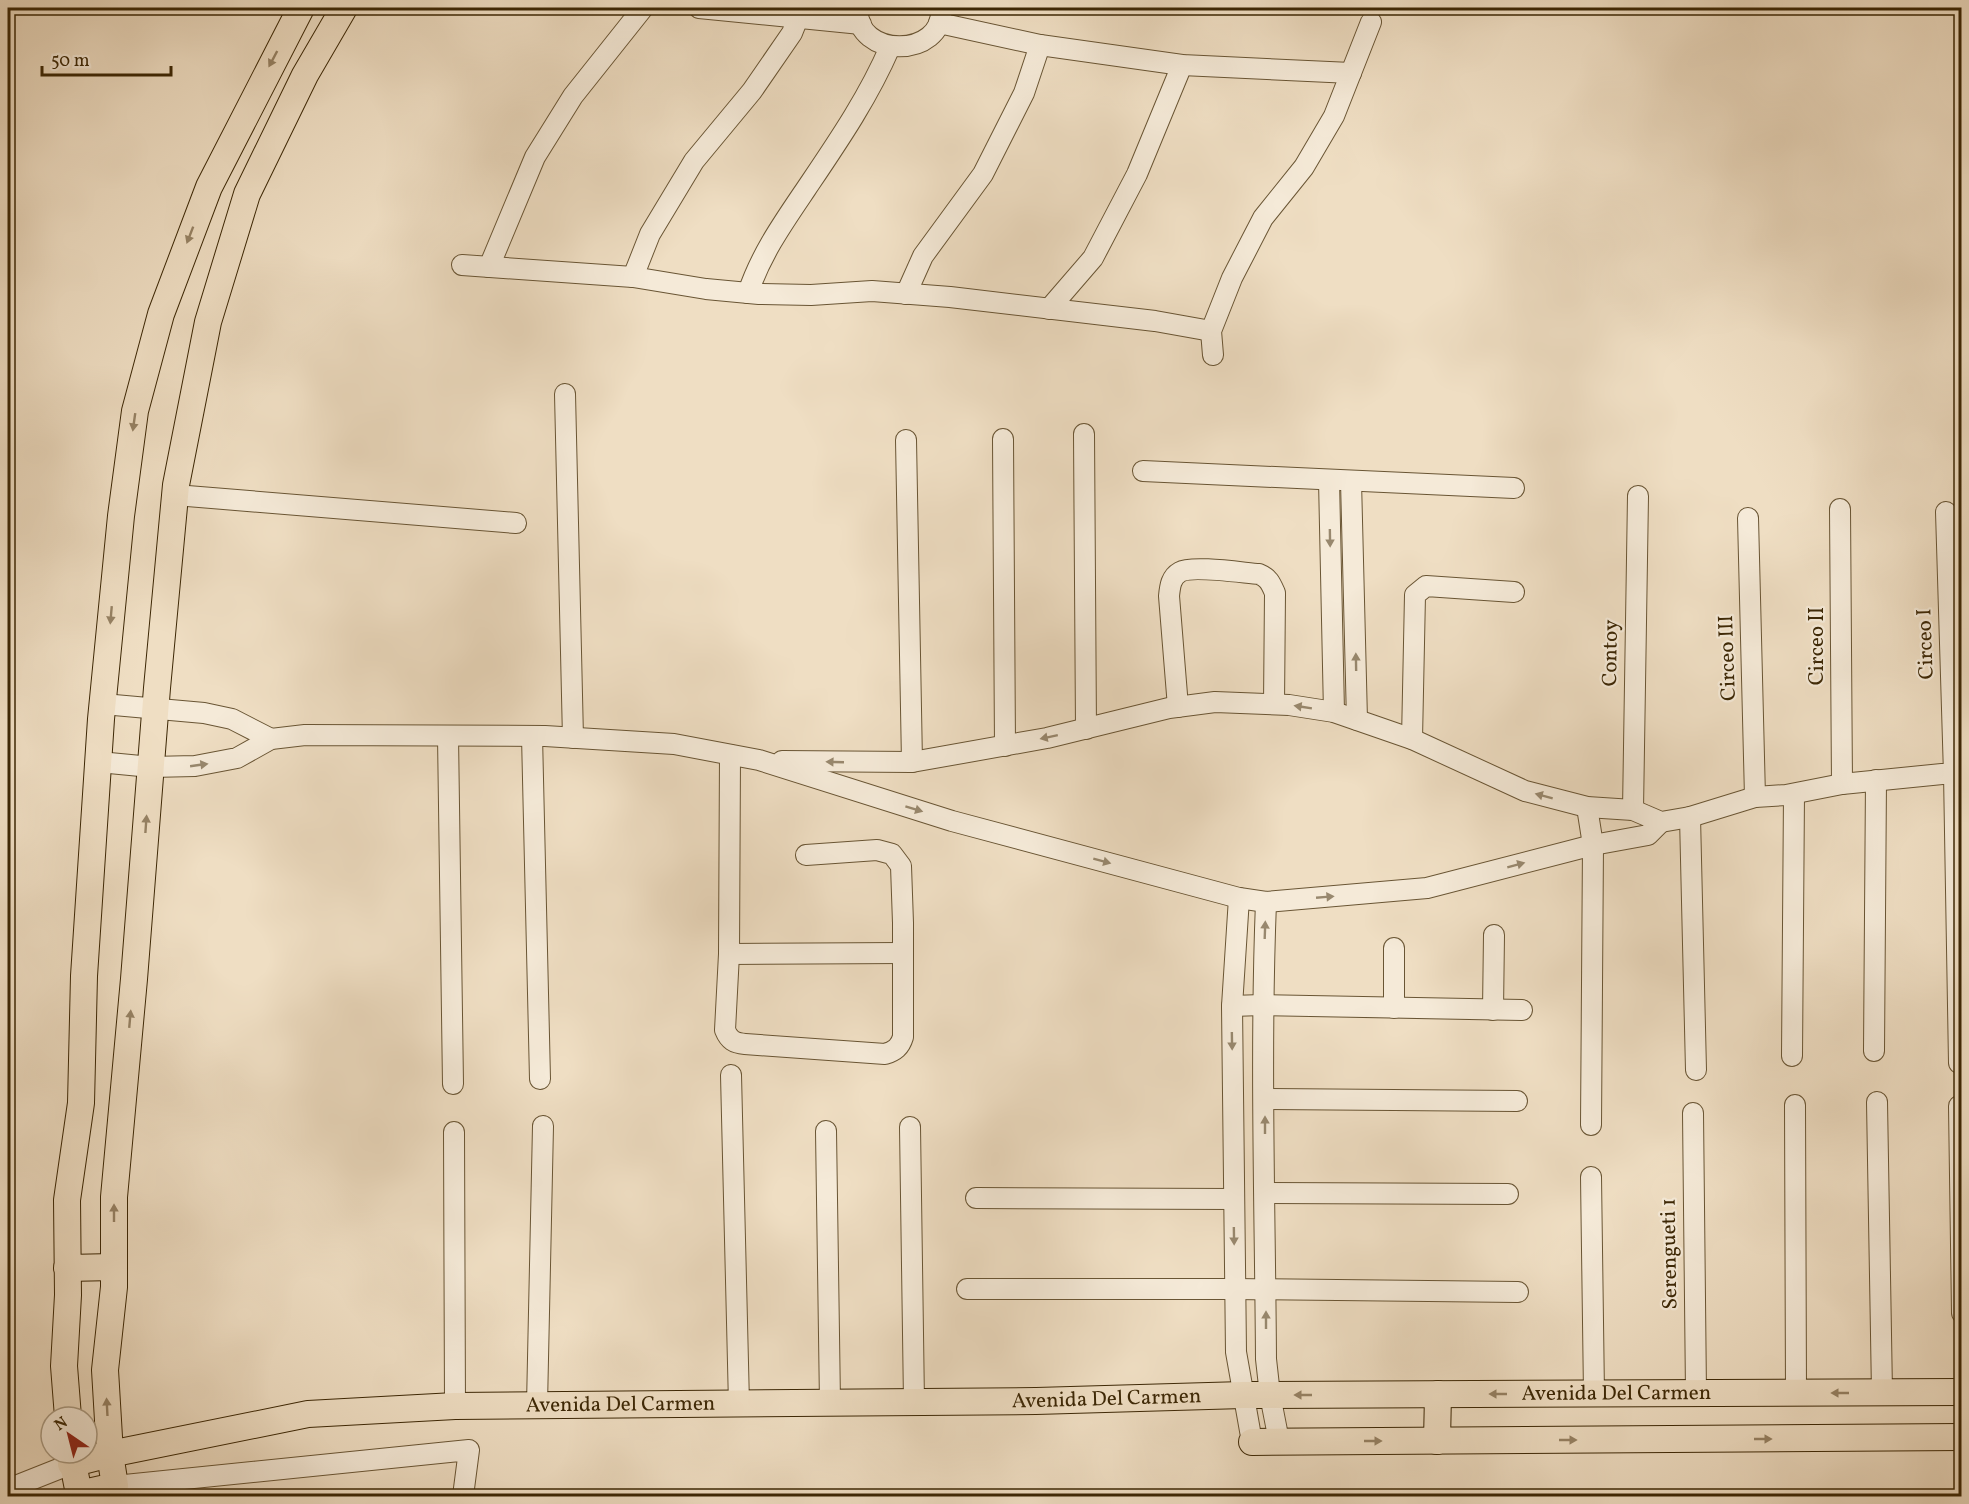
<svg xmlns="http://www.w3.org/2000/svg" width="1969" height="1504" font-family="Vollkorn,serif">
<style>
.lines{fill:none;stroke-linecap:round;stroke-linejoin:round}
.minor-casing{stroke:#695534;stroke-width:22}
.major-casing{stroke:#3c2705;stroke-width:28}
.minor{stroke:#f5ead8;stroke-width:20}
.major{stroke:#efdec3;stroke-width:26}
.oneway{fill:#968264}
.oneway2{fill:#98886e}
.labels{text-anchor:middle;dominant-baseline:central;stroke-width:4.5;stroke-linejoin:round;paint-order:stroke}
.street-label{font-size:21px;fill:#3c2705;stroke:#f5ead8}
</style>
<rect width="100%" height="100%" fill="#efdec3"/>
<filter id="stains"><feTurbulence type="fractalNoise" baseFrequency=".00333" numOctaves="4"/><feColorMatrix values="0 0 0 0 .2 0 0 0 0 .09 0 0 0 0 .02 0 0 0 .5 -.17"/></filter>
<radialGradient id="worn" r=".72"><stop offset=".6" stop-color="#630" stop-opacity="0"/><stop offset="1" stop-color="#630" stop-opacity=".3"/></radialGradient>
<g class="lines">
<g class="minor-casing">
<g id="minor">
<path d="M699,8L861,24"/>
<path d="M858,8C854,59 945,59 941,8"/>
<path d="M939,23L1040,45L1182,65L1351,73"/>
<path d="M462,265L633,277L706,289L759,294L811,295L872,291L950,297L1155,321L1211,331"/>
<path d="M489,267L535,157L573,96L643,8"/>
<path d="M633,277L650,234L694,161L752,91L792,33L798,18"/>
<path d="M748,293C761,254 783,223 806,189C837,143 868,98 890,47"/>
<path d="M906,294L923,256L983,174L1024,93L1040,45"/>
<path d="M1049,309L1093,258L1137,174L1182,65"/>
<path d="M1213,355L1211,331L1232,278L1263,218L1304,167L1334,116L1371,22"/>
<path d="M565,394L573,738"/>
<path d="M1084,434L1086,729"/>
<path d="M1003,439L1005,746"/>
<path d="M906,440L912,762"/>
<path d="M1143,471L1514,488"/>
<path d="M1329,480L1334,712"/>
<path d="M1351,481L1357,720"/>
<path d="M175,495L516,523"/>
<path d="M1840,509L1842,784"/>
<path d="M1946,512L1954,774L1959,1063"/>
<path d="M1748,518L1755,797"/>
<path d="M103,704L204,713L232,719L271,739"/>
<path d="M1178,707L1169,596C1170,586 1171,577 1180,572C1192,565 1244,573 1259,574C1269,578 1271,584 1275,593L1274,704"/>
<path d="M448,736L453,1084"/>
<path d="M532,736L540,1079"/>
<path d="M1412,739L1415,595L1426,586L1514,592"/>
<path d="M730,755L729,954L725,1030C729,1040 734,1043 745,1044L885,1054C895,1051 900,1047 903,1037V923L901,866L892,854L877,850L806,855"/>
<path d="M782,761L912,762L1047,738L1169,708L1215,702L1289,705L1334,712L1412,739L1525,791L1587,807L1633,810L1661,822L1690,817L1755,797L1786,795L1842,784L1942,774H1962"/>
<path d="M99,762L151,767L195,766L237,758L271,739L305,735L545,736L674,744L759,760L952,821L1239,898L1266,902L1427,888L1593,845L1648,835L1661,822"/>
<path d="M1587,807L1593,845L1591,1125"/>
<path d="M1633,810L1638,496"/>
<path d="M1690,817L1696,1070"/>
<path d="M1239,898L1232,1006L1236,1352L1252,1442"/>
<path d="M1266,902C1260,1054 1265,1207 1266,1359L1270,1395L1279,1441"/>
<path d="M729,954L903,953"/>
<path d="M1232,1006L1262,1005L1522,1010"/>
<path d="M1394,1008V948"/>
<path d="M1493,1010L1494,935"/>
<path d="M1874,1051L1876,780"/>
<path d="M1792,1056L1794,794"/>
<path d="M731,1075L739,1404"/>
<path d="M1265,1099L1517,1101"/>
<path d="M1877,1102L1882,1392"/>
<path d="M1795,1105L1796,1393"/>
<path d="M1959,1106L1962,1313"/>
<path d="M1693,1113L1696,1393"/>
<path d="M910,1127L914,1402"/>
<path d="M826,1131L830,1403"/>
<path d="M454,1132L455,1406"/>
<path d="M1591,1177L1594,1394"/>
<path d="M1265,1193L1508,1194"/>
<path d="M976,1198L1234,1199"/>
<path d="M967,1289H1235L1518,1292"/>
<path d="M537,1405L543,1126"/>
<path d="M115,1486L469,1450L463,1496"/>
<path d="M8,1489L71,1464"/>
</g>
</g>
<g class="major-casing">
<g id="major">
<path d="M67,1268L114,1267"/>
<path d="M68,1417L64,1366L68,1295L67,1200L81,1103L84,976L101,719L121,516L135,411L161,314L209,187L301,8"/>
<path d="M1437,1441L1438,1394"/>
<path d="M1252,1442L1962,1437"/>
<path d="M71,1453L79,1494L115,1486L110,1454L105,1370L114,1287V1197L134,979L157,688L176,485L208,322L247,194L305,75L344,8"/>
<path id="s1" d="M71,1464L110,1454L308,1414L455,1406L1036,1401L1243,1395L1962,1392"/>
</g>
</g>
<use href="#minor" class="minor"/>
<use href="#major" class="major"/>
</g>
<defs><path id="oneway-solid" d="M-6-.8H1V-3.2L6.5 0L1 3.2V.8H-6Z" transform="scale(1.5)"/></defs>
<g class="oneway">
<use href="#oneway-solid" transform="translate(273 59) rotate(118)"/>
<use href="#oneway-solid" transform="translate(190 235) rotate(111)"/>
<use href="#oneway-solid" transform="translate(134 422) rotate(98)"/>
<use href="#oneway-solid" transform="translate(111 615) rotate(95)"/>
<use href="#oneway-solid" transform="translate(146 824) rotate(-86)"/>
<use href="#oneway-solid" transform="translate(130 1019) rotate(-85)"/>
<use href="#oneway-solid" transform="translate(114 1213) rotate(-90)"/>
<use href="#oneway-solid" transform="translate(1840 1393) rotate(180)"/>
<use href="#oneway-solid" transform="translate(1498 1394) rotate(180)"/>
<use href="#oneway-solid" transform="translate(1303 1395) rotate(180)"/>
<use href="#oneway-solid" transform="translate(107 1407) rotate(-93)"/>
<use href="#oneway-solid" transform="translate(1763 1439)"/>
<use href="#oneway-solid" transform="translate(1568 1440)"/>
<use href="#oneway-solid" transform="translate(1373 1441)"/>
</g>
<g class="oneway2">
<use href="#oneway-solid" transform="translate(1330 538) rotate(89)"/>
<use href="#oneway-solid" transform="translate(1356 662) rotate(-91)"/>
<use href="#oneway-solid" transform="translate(1303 707) rotate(-171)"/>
<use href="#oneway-solid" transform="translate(1049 737) rotate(168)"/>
<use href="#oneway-solid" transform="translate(835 762) rotate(-178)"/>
<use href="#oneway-solid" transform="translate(199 765) rotate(-8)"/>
<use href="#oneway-solid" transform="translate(1544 796) rotate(-165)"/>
<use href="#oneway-solid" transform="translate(914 809) rotate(17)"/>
<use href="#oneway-solid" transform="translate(1102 861) rotate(15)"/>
<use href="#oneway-solid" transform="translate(1516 865) rotate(-15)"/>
<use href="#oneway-solid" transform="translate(1325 897) rotate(-5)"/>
<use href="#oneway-solid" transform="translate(1265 930) rotate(-88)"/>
<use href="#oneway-solid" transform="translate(1232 1041) rotate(89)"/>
<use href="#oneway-solid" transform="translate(1265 1125) rotate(-90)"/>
<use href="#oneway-solid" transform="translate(1234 1236) rotate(89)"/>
<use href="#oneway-solid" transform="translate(1266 1320) rotate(-90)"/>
</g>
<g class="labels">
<g class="street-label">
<text transform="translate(1926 644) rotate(-92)">Circeo I</text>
<text transform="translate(1817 646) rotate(-90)">Circeo II</text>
<text transform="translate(1611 653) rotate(-89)">Contoy</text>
<text transform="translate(1728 658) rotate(-92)">Circeo III</text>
<text transform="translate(1670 1254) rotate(-91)">Serengueti 1</text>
<text stroke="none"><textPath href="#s1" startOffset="1551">Avenida Del Carmen</textPath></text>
<text stroke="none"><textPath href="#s1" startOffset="1041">Avenida Del Carmen</textPath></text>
<text stroke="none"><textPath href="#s1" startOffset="555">Avenida Del Carmen</textPath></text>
</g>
</g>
<rect width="1969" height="1504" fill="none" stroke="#efdec3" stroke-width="30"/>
<rect x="9" y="9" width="1951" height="1486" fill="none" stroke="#3c2705" stroke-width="3"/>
<rect x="15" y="15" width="1939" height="1474" fill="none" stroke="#3c2705" stroke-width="1.5"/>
<g transform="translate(69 1435) rotate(325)"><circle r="28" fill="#f5ead8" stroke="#ab9c84" stroke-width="1.5"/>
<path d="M0-4.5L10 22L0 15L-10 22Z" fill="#8f2418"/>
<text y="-9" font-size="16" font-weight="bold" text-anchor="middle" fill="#3c2705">N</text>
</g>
<path d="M42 66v9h129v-9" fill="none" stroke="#3c2705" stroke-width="3"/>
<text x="51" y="66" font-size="18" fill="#3c2705" stroke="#f5ead8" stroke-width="4.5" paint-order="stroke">50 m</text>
<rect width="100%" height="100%" filter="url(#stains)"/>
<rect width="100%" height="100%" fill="url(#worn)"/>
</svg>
